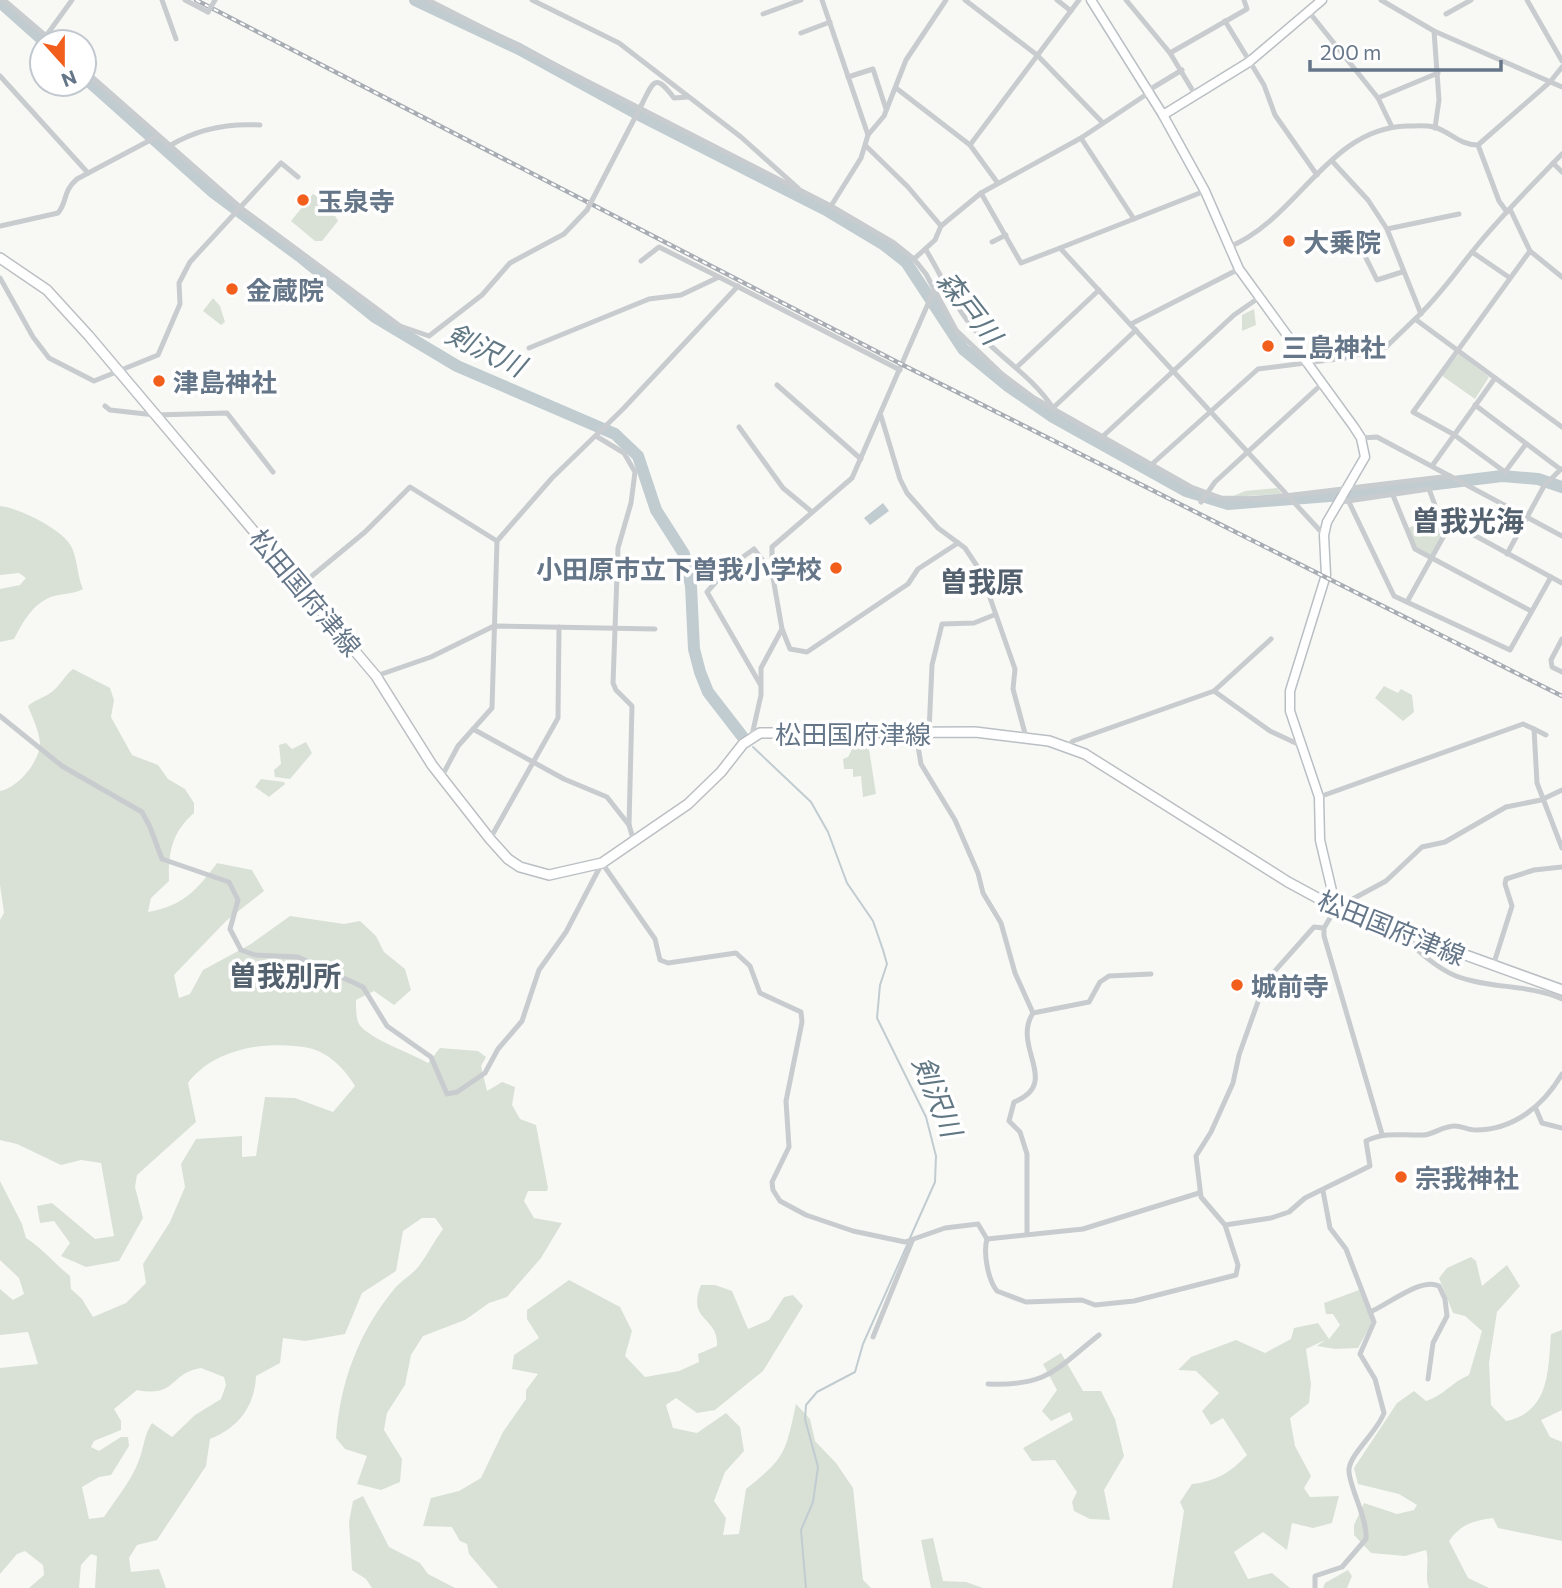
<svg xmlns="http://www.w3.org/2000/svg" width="1562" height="1588" font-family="Commissioner,'Noto Sans JP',sans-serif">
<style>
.green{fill:#d9e1d6;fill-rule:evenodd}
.water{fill:#c1ccd1}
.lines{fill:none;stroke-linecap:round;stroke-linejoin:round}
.stream{stroke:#c1ccd1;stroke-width:2}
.river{stroke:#c1ccd1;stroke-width:12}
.secondary-casing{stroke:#babfc4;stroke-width:11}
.primary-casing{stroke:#bbbfc3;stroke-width:12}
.street{stroke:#c8cccf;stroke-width:5}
.secondary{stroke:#fff;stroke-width:8}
.primary{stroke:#fff;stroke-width:9}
.rail-casing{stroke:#a8adb4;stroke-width:4.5}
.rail{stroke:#fff;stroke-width:2;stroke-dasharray:5;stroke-linecap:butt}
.street-bridge{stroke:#c8cccf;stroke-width:5}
.poi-dot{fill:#f25f1c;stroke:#fff;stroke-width:2.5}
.labels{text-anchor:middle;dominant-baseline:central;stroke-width:7;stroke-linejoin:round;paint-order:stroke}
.poi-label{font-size:26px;font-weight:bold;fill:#657689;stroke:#fff;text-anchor:start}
.street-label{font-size:26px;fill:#657689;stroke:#fff}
.water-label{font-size:28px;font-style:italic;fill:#617884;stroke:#fff}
.neighbourhood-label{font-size:28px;font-weight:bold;fill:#53606e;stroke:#fff}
</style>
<rect width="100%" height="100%" fill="#f8f9f5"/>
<g class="green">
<path d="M313,194L328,203L338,221L322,241H315L291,221Z"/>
<path d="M213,298L220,306L225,322L221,325L203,311Z"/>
<path d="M1254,309L1256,325L1242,331V315Z"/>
<path d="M1459,354L1489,377L1475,399L1441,375Z"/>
<path d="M1277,488L1282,494L1231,497L1245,491Z"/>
<path d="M0,506C19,508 62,529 71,546C78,559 77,576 83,589C72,595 62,593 51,597C32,604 22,624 14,639L0,642V589L20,585L26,578L19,573L0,575Z"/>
<path d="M1436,517L1449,524L1430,557L1416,549L1408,528Z"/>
<path d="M73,669L110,688L114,700L111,717L132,755L158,765L168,779L185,789L194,803V813C172,832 168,853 169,881L151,898L148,912C183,906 197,890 217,863L252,870L264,891L226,921L174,975L179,998L190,994L203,970L251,944L290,916L344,924L360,921L376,936L384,952L405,969L411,990L394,1005L374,991L356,1000C356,1007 356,1016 358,1022C364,1037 411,1053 428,1063L440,1048L478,1051L486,1057L481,1066L487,1091L502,1082L515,1087L512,1105L520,1119L536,1125L548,1188L547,1191H528L524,1201L534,1218L562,1223L541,1258L507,1297L489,1303L465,1320L423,1336L411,1355L405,1385L387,1413L384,1430L402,1459L400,1482L381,1490L357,1484L367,1456L345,1449L336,1438C340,1382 359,1331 395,1288C402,1280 413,1274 419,1266C428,1254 434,1241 443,1229L435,1218H422L403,1231L396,1271L362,1293L345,1334L305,1341L283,1338L280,1363L256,1376C255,1405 239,1428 210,1439L206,1466L157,1540L137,1545L129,1558L131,1572L159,1569L166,1588H95L97,1556L91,1554L81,1565L79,1588H29L44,1575L43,1565L25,1551L17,1554L0,1574V1368L38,1364L28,1332L0,1335V1289L13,1300L24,1294L19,1278L0,1260V1181L22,1224L26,1238C42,1248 55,1264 70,1276L71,1289L82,1299L93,1317L126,1303L146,1283L143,1264L170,1222L185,1187L181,1164L196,1139L242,1136V1157L256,1156L265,1097L295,1098L333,1112L355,1086C346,1070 328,1052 309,1048C268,1040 214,1048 188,1083L196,1122L137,1175L135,1187L143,1218L119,1261L86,1267L61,1256L70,1243L54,1221L40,1223L37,1206L52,1203L95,1239L114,1236L101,1163L81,1160L61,1165L17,1144L0,1140V920L4,913L0,885V791C18,788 40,761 40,743C39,730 32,717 28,706C36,699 46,697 53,691C61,684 65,675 73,669ZM201,1368L224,1377L226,1385L221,1399L195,1415L172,1437L152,1423C144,1435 144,1447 139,1460C132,1480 116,1499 104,1517L89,1519L82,1487L99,1477L111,1475L129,1446L128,1437H121L99,1451L91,1447L94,1441L121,1430V1421L114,1409L137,1390C177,1398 169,1373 201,1368Z"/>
<path d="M1384,686L1398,693L1401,689L1412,695L1414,712L1403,721L1375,698Z"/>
<path d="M856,735L867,736L876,794L863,797L861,776L853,777V769H844L843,759L848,757L857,740Z"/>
<path d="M306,742L312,753L290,779L275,777L274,770L281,764L279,745L286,743L292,749Z"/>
<path d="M261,779L284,782L285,784L269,797L255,787Z"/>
<path d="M1471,1257L1476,1261L1482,1286L1507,1265L1520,1286L1497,1312L1489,1363L1491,1405L1506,1421C1550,1412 1548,1370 1551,1334L1562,1330V1410L1541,1420L1550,1437L1562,1442V1541L1498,1528L1493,1518C1473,1521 1461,1524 1449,1541L1468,1578L1489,1588H1429C1424,1576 1430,1563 1426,1550L1405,1556L1371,1553L1354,1535V1525L1364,1503L1397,1514L1414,1510L1417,1505L1399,1494L1358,1484L1354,1468L1397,1403L1414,1391L1426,1401C1443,1396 1452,1382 1469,1375L1482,1331L1465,1316L1453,1313L1439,1278L1447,1268Z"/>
<path d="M569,1280L620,1307L632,1331L625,1356L645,1377L679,1371L699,1362L698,1354L717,1346C719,1316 686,1322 701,1285H715L732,1291L748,1329L769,1320L784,1297L793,1295L803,1306L763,1371L715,1410L697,1413L676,1398L666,1405L673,1428L697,1433L726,1413L740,1427L744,1451L725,1472L714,1501L726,1518L723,1535L739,1534L746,1489C786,1457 785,1454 796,1404L810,1419L815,1441L836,1463L853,1488L863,1580L871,1588H498L469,1554L467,1544L460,1541L452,1527L423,1526L431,1498L459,1491L481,1478L503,1432L526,1399V1390L538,1374L512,1369L514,1355L539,1338L527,1319V1310Z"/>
<path d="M1359,1290L1372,1322L1358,1348L1335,1349L1317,1346L1325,1340L1306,1349L1311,1384L1309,1403L1290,1418L1295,1446L1311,1476L1304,1488L1310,1497L1339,1496L1332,1523L1313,1528L1292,1523L1287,1550L1263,1532L1234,1552L1248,1579L1272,1573L1290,1588H1172L1184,1511L1180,1502L1192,1484C1216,1481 1230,1473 1247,1455L1223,1418L1211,1425L1202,1411L1219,1393L1196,1371L1178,1370L1191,1357L1236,1340L1265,1353L1291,1339L1294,1328L1318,1323L1329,1339L1340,1325L1333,1314H1326L1324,1303Z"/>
<path d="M1061,1353L1083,1391H1101L1115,1419L1124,1456L1104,1490L1110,1520L1090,1519L1074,1511L1072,1502L1077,1492L1055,1460L1032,1461L1023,1448L1073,1420L1070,1412L1051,1421L1042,1411L1057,1390L1043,1364Z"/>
<path d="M363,1496L389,1547L420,1563L428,1574L455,1588H372L366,1579L352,1570L349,1522L353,1501Z"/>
<path d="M933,1538L943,1581L966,1582L983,1588H931L921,1540Z"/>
<path d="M1348,1570L1352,1576L1347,1588H1323L1325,1583Z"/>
</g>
<path class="water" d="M883,503L889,511L870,525L864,518Z"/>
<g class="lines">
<g class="stream">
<path d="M753,747L811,802L828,832L847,883L873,921L883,950L887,964L880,985L877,1018L926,1117L936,1156L935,1182L910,1238"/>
<path d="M806,1588L801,1530L813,1502L818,1467L805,1419L806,1405L817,1392L855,1372L863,1344L908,1243"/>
</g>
<g class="river">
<path d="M415,0L519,49L643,117L828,211L883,244L906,262L963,349L1008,386L1053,417L1186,491L1228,504L1355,494L1502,476L1538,479L1562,487"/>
<path d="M0,2L45,42"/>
<path d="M84,77L214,193L302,258L375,317L457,366L615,434L638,456L656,510L684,554L691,586L694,649L700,672L708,692L742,736"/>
</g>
<g class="secondary-casing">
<g id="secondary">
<path d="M1091,0L1163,115"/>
<path d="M1322,0L1249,62L1163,115L1205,191L1239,269L1354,427L1361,438L1365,457L1327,522L1324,535L1326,575L1290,691V711L1319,797L1320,840L1336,908"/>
</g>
</g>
<g class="primary-casing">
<path id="primary" d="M0,258L47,290L89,336L376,676L432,765L490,839L508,859L520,867L549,875L602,863L688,804L721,772L743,744L760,733L975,732L1049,741L1085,754L1288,882L1336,908L1562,990"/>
</g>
<g class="street">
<path d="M4,0L53,42"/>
<path d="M162,0L176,39"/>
<path d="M185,0L208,12"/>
<path d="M428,0L831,206"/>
<path d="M532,0L619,43L741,137L798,188"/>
<path d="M822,0L868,135"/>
<path d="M946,0L906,60L884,116L868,135L861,158L831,206L894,243L914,259L926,274L956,330L1002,374L1034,398L1191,487L1221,498L1260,499L1450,476"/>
<path d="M965,0L1037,55L1103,123"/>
<path d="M1057,0L1071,11"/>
<path d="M1126,0L1170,53L1196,96"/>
<path d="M1381,0L1434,31L1562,87"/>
<path d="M1527,0L1562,61"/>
<path d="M1309,12L1378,98L1392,127"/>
<path d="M763,14L801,0"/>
<path d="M1446,14L1471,0"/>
<path d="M1225,21L1264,85L1275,115L1317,175"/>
<path d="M1434,31L1439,100L1435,128"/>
<path d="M801,33L830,22"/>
<path d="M46,36L72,0"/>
<path d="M1170,53L1247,9L1244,0"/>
<path d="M84,70L241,208L400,326L429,336L482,295L510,263L564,234L587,210"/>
<path d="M0,76L88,173"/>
<path d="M848,77L873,69L886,109"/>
<path d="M896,88L970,145L997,182"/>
<path d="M1149,90L1182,70"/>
<path d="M1378,98L1438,73"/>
<path d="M642,104C654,79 656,74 674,98L688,97"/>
<path d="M1081,138L1134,219"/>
<path d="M970,145L1079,0"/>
<path d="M1478,145L1550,82L1562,67"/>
<path d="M169,146C197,129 228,123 260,125"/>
<path d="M866,146L908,187L941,226"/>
<path d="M1332,161L1368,200L1387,229L1421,314"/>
<path d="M1553,163L1562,172"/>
<path d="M1205,191L1060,248L1324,535"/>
<path d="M981,193L1021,263L1060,248"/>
<path d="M1510,209L1530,251"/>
<path d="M0,226L58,213C68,201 62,192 77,179L158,136"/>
<path d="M1387,229L1459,214"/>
<path d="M1353,232L1377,280L1402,272"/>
<path d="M992,242L1006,235"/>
<path d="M1229,247C1297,220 1328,128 1407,126C1415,126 1426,125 1434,127C1451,132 1459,145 1478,145L1499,201L1507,212"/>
<path d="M926,250C942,276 955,308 975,330C1000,358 1032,376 1053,408L1136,330"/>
<path d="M1472,252L1510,278"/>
<path d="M914,259L935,240L941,226L981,193L1081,138L1150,92"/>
<path d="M641,261L659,247L719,277"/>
<path d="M0,278L33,337L49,358L94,381L158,355L180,304L179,283L190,262L281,163L298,177"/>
<path d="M1415,319C1441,295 1459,267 1481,241C1507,210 1535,182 1562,154"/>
<path d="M1131,324L1239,269"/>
<path d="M529,348L649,299L681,295L719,277L900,370"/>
<path d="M1017,367L1099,290"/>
<path d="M777,385L861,459"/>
<path d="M1475,405L1560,469"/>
<path d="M105,406L110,410L155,415L227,413L273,472"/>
<path d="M881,416L900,479L907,493L938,528L965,548L981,572L1015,669L1013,689L1026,737"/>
<path d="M739,427L783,488L812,512"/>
<path d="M596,436L624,453L635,472L631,503L618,548L613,683L616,690L632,706L629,825L634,842"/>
<path d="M1101,438L1234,315L1257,299"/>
<path d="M1361,438L1377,437L1562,536"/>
<path d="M1526,444L1505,472L1453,434L1413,412L1530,251L1562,277"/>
<path d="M1151,465L1258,369L1345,358L1386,347L1415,319L1562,427"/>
<path d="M1432,466L1495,378"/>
<path d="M1392,493L1415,549L1531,611"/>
<path d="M1348,500L1394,596L1510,650L1551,577"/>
<path d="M1201,502L1215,482L1323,383"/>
<path d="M1341,502L1429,489L1439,516L1562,583"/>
<path d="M1507,554L1544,486L1561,469"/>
<path d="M301,585L365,532L410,487L497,541"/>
<path d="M1407,602L1451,523"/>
<path d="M782,629L790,649L807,652L908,584L918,569L958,543"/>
<path d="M1562,639L1551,660L1552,667L1562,672"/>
<path d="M376,676L431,657L494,626L655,629"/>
<path d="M760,684L707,592L729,567L754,549L772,572"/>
<path d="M1214,691L1271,639"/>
<path d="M0,716L62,766L142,812L150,827L162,859L229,882L238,900L230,929L241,950L255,955L298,957L363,987L387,1026L431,1057L447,1094L457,1092L485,1073L498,1049L522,1021L539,970L566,932L602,863L655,939L660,960L668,963L736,953L750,966L760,993L801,1012L802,1022L786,1101L789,1147L772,1182L773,1190L780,1201L806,1215L853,1231L905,1242L945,1228L978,1224L987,1239L1083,1229L1199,1193"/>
<path d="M473,729L564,779L607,797L629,825"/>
<path d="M1534,729L1546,735"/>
<path d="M929,732L932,665L942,624L974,623L994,615"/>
<path d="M916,734L921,764L955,820L978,873L983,893L1001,923L1015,973L1033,1013"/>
<path d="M752,735L761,695V668L782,629L772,572V547L852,478L934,290"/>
<path d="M1067,747L1073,741L1214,691L1270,731L1300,745"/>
<path d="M441,778L458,746L492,708L497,541L552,478L623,409L738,286"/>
<path d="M1319,797L1523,724L1534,729L1537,783L1562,848"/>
<path d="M490,839L558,718L559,627"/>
<path d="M1324,928L1314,927L1265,982L1239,1055L1233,1083L1211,1132L1196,1156L1201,1197L1225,1225L1271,1218L1289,1212L1305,1198L1370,1166L1366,1141C1387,1131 1402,1136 1424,1135C1434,1134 1443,1126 1455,1126C1462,1126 1468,1130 1476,1130C1514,1130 1544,1105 1562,1074"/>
<path d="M1400,934C1416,949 1436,968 1456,976C1490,989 1529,984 1562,999"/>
<path d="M1493,966L1512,906L1505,884L1506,879L1534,870L1562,867"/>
<path d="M1536,1109L1542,1123L1562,1128"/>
<path d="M1382,1134L1324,936V928L1336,908L1386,881L1422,847L1445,842L1506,807L1541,800L1562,790"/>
<path d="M1027,1234V1154L1020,1132L1009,1121L1014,1102C1062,1083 1011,1047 1033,1013L1089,1002L1100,982L1109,976L1151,974"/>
<path d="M987,1239C983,1253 988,1280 997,1291L1026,1302L1082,1300L1095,1305L1134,1301L1236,1275L1238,1265L1225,1225"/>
<path d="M1370,1312C1389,1304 1421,1277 1439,1286L1445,1299L1447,1316L1433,1343L1428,1379"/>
<path d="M873,1337L912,1241"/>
<path d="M988,1384C1048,1386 1055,1370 1099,1335"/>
<path d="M1315,1588V1576L1342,1567L1366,1539C1368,1519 1347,1482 1349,1469C1351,1453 1377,1432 1384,1413L1375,1379L1360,1354L1374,1322L1346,1249L1330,1228L1323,1191"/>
</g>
<use href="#secondary" class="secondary"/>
<use href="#primary" class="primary"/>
<g class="rail-casing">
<path id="rail" d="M196,0L901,364L1562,696"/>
</g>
<use href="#rail" class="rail"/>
<g class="street-bridge">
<path d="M208,12L215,0"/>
<path d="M587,210L642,104"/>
</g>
</g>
<g class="poi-dot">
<circle cx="303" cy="200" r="7"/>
<circle cx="1289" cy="241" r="7"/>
<circle cx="232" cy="289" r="7"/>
<circle cx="1268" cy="346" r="7"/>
<circle cx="159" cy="381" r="7"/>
<circle cx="836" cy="568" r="7"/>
<circle cx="1237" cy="985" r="7"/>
<circle cx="1401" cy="1177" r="7"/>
</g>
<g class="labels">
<g class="poi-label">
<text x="317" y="200">玉泉寺</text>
<text x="1303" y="241">大乗院</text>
<text x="246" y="289">金蔵院</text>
<text x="1282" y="346">三島神社</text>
<text x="173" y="381">津島神社</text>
<text x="822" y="568" text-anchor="end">小田原市立下曽我小学校</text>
<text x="1251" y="985">城前寺</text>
<text x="1415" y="1177">宗我神社</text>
</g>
<g class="street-label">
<text transform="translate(306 592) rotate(50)">松田国府津線</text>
<text x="853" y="733">松田国府津線</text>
<text transform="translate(1392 927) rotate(22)">松田国府津線</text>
</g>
<g class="water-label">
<text transform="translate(970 307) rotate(52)">森戸川</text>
<text transform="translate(486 349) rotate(26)">剣沢川</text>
<text transform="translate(938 1096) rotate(68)">剣沢川</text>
</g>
<g class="neighbourhood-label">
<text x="1468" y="520">曽我光海</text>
<text x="982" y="581">曽我原</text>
<text x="285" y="975">曽我別所</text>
</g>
</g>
<g transform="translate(63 63) rotate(159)"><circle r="33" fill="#ffffff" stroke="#c1c8d0" stroke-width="2"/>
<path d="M0-5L12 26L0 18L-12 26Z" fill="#f25f1c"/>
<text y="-10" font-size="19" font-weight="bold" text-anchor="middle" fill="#657689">N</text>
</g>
<path d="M1310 60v10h191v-10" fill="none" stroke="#657689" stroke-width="3.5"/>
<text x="1320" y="60" font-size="21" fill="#657689" stroke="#ffffff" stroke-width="5" paint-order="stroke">200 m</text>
</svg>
